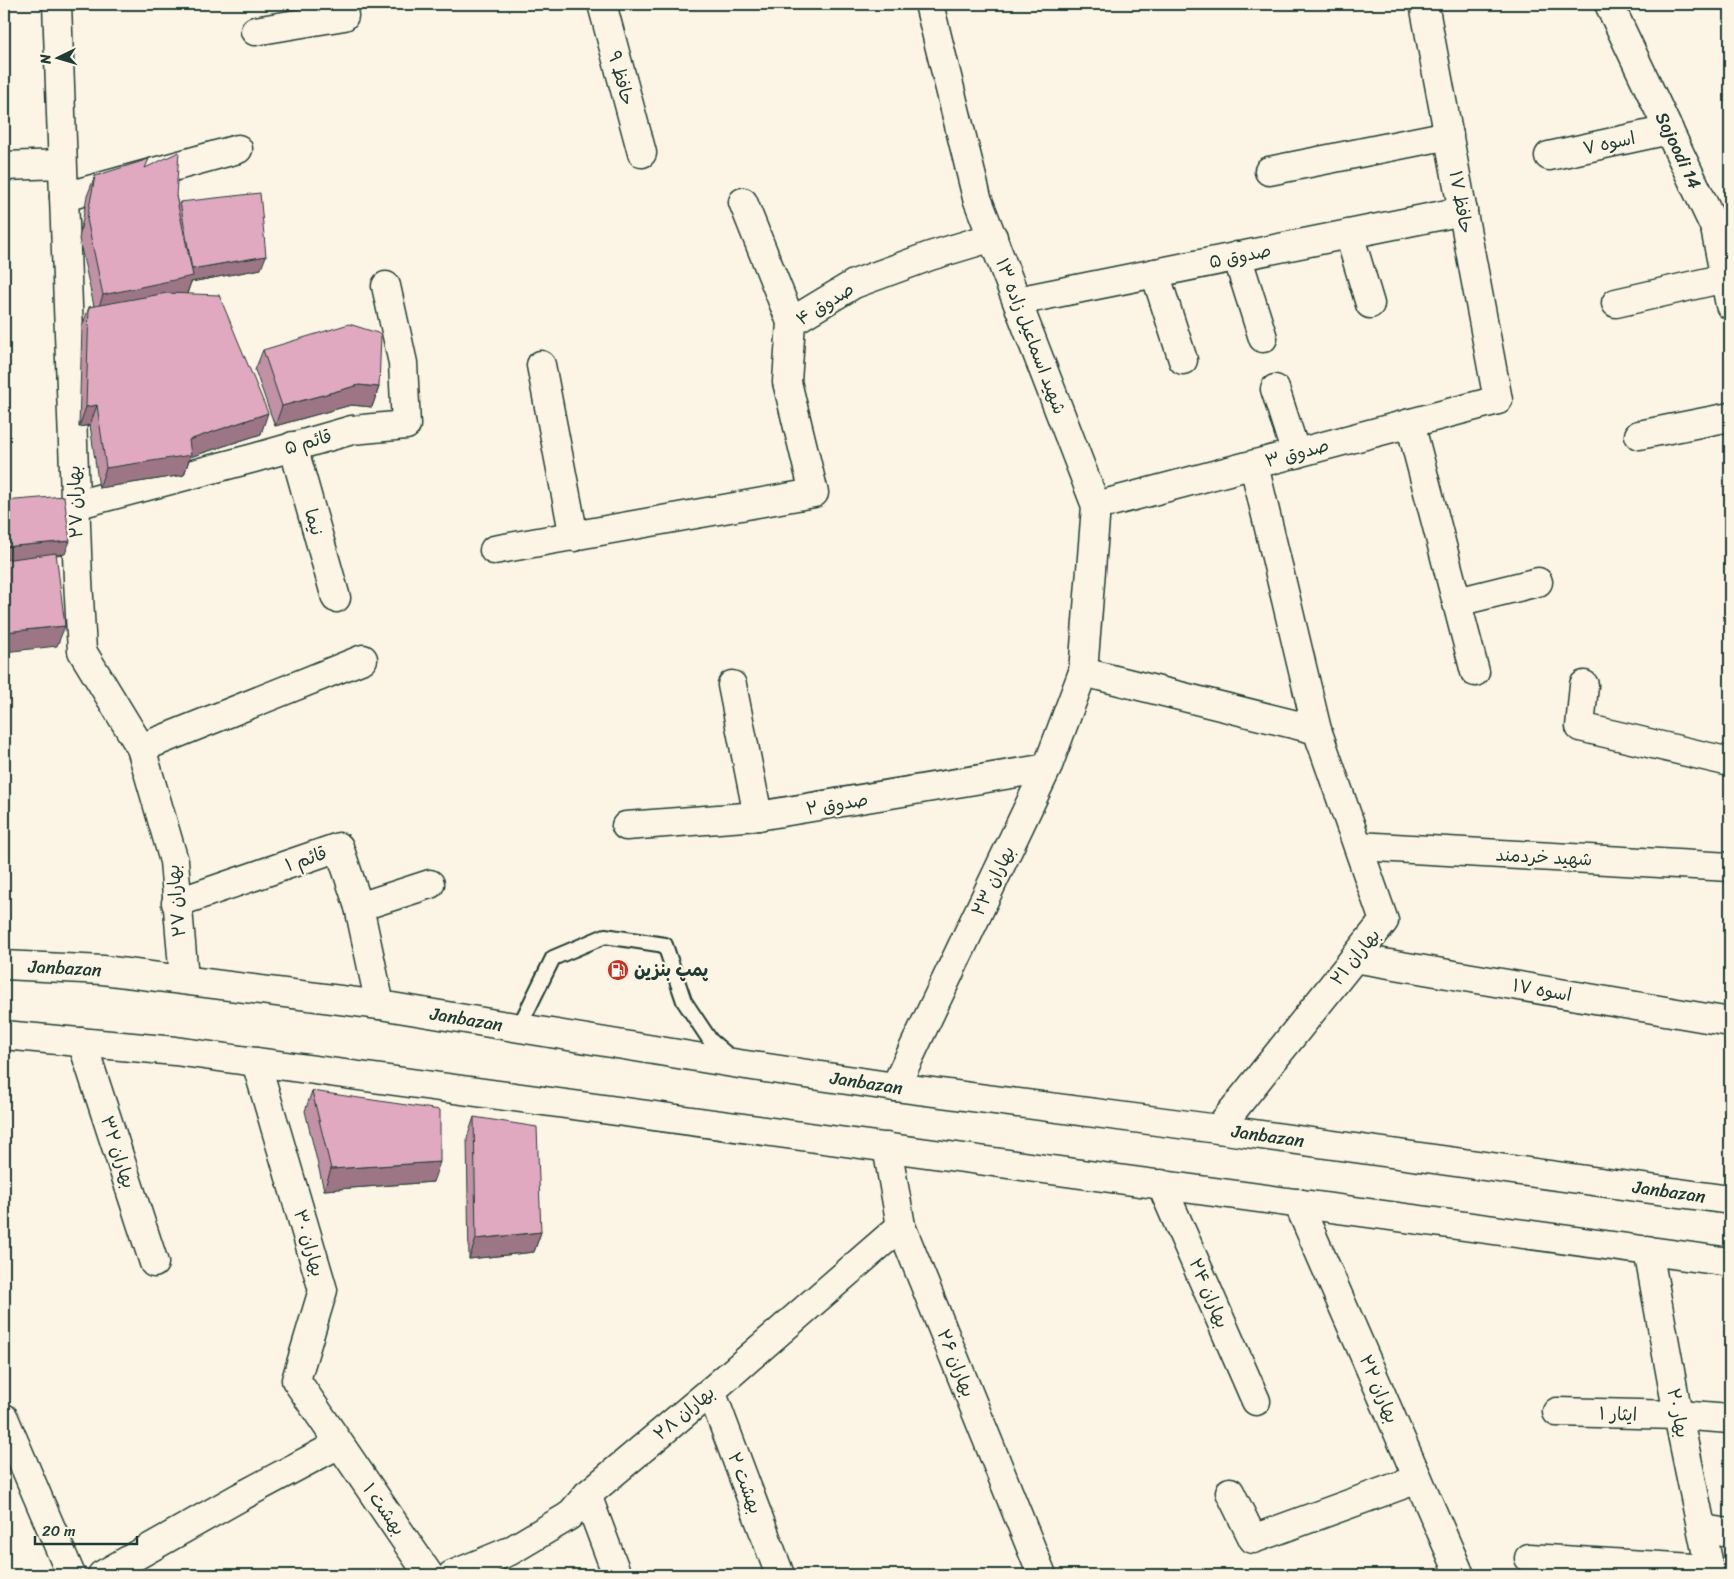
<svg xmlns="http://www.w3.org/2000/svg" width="1734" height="1579" font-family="Sriracha,'Playpen Sans Arabic',sans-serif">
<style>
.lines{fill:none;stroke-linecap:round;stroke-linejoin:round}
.lane-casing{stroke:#1f3d34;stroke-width:18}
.street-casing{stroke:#1f3d34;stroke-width:31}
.highway-casing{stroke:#1f3d34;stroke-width:31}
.lane{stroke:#fcf5e5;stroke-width:14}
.street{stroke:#fcf5e5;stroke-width:28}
.highway{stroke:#fcf5e5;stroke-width:28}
.wall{fill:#c191a5;stroke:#1f3d34}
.shaded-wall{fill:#9d7686;stroke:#1f3d34}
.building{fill:#e0a9c0;stroke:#1f3d34}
.labels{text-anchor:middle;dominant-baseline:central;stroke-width:4.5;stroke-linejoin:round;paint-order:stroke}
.street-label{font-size:18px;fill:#1f3d34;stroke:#fcf5e5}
.poi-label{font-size:18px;font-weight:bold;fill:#1f3d34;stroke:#fcf5e5;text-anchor:start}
</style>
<rect width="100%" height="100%" fill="#fcf5e5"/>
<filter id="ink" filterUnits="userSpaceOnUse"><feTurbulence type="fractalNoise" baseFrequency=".02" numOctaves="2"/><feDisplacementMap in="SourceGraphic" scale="10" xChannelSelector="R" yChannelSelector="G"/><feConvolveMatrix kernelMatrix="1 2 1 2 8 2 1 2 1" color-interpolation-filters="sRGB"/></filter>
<g filter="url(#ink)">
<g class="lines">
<g class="lane-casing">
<path id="lane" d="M519,1027L553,958L605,936L665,945L684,1001L710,1040L730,1057"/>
</g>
<g class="street-casing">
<g id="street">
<path d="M57,4L78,580L82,651L141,748L174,861L184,979"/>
<path d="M602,4L642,153"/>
<path id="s1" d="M1609,4L1715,228L1730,305"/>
<path d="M255,31L344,16L342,4"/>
<path d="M1549,156L1669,130"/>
<path d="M4,166L62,164"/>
<path d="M1269,171L1449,135"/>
<path d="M64,197L238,149"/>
<path d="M743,202L791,322"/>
<path d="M1349,234L1370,304"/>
<path d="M1237,256L1263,338"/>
<path d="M1155,273L1183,360"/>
<path d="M1017,301L1463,211"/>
<path d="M1616,303L1725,278"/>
<path d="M541,365L574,537"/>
<path d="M1275,389L1296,454"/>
<path d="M1410,423L1475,672"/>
<path d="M1639,435L1730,417"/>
<path d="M293,446L336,598"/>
<path d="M75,505L254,458L352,430L406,425L403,363L386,286"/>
<path d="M1096,506L1498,400L1424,4"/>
<path d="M494,550L814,493L787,382L791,322L854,284L930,256L993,237"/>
<path d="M1457,602L1538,582"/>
<path d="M1083,672L1317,730"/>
<path d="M732,685L758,816"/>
<path d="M1584,685L1580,727L1730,762"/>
<path d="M141,748L363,659"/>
<path d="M626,826L758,816L1047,768"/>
<path d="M1358,846L1730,867"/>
<path d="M176,903L339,847L359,907L380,1005"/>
<path d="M359,907L430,884"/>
<path d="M1354,958L1730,1022"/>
<path d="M82,1042L154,1263"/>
<path d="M256,1062L323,1290L296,1380L429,1575"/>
<path d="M895,1087L1047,768L1083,672L1096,506L977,198L929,4"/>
<path d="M1218,1129L1384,921L1317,730L1254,465"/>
<path d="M887,1147L901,1226L1042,1575"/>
<path d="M1161,1184L1256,1401"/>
<path d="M1298,1203L1460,1575"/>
<path d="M1648,1250L1678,1415L1711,1575"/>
<path d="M711,1391L780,1575"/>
<path d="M1557,1412L1678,1415L1730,1419"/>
<path d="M4,1418L71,1575"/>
<path d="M1230,1492L1253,1539L1418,1479"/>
<path d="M587,1495L617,1575"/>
<path d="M1702,1529L1730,1533"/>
<path d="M1529,1558L1710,1569"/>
<path d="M102,1575L240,1497L339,1444"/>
<path d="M452,1575L510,1551L569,1516L587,1495L711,1391L901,1226"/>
</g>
</g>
<g class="highway-casing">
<g id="highway">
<path id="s2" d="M4,965L103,970L380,1005L739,1064L895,1087L1218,1129L1730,1200"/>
<path d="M4,1035L175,1051L1730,1262"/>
</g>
</g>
<use href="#lane" class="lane"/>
<use href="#street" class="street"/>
<use href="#highway" class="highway"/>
</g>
<g class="wall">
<path d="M146,168L176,196L178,206L180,202L261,269L191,282L187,294L261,434L190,457L184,475L99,488L90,425L79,427L82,327L89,307L94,306L79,239L87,196L95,176Z"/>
<path d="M263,350L379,387L372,407L351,405L275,426L255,370Z"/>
<path d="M312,1091L433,1182L324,1190L305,1111Z"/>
<path d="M474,1117L541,1232L534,1252L469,1259L467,1138Z"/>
</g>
<g class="shaded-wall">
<path d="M266,256L261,269L191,282L186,296L96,315L103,295L192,269Z"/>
<path d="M359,385L379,387L372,407L351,405L275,426L282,406Z"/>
<path d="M97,405L90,425L79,427L86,407Z"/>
<path d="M268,413L261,434L190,457L184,475L99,488L106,468Z"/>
<path d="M70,541L65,554L4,561V547Z"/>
<path d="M65,626L57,646L4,652V632Z"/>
<path d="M440,1162L433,1182L324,1190L331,1169Z"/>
<path d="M541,1232L534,1252L469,1259L476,1239Z"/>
</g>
<g class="building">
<path d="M179,152L176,196L193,276L103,295L87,219L95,176L149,159L145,168Z"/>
<path d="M260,193L266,256L192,269L180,202Z"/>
<path d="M167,293L219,295L268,413L189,440L191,455L106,468L97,405L86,407L89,307Z"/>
<path d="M349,324L381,334L379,387L359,385L282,406L263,350Z"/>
<path d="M64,496L70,541L4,547V501Z"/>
<path d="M56,553L65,626L4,632V560Z"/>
<path d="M312,1091L440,1110V1162L331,1169Z"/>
<path d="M474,1117L537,1127L541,1232L476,1239Z"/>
</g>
</g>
<defs>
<g id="fuel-disc" transform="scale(1.125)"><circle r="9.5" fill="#c8321e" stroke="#fcf5e5"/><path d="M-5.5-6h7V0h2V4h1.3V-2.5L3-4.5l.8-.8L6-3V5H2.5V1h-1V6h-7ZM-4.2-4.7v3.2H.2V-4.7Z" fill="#fff"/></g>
</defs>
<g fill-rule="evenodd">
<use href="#fuel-disc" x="618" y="970"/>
</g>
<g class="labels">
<g class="street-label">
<text transform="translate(621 78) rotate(75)">حافظ ۹</text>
<text transform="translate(1609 143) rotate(-12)">اسوه ۷</text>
<text stroke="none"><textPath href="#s1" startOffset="162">Sojoodi 14</textPath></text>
<text transform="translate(1461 202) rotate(80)">حافظ ۱۷</text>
<text transform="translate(1240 256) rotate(-11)">صدوق ۵</text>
<text transform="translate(825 304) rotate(-32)">صدوق ۴</text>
<text transform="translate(1031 336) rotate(69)">شهید اسماعیل زاده ۱۳</text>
<text transform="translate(308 442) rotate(-16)">قائم ۵</text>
<text transform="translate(1297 453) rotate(-15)">صدوق ۳</text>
<text transform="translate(75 502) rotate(-92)">بهاران ۲۷</text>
<text transform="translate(314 522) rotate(74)">نیما</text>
<text transform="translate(837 804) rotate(-9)">صدوق ۲</text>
<text transform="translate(1544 857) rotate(3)">شهید خردمند</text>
<text transform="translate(306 859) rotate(-19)">قائم ۱</text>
<text transform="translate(993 881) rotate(-64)">بهاران ۲۳</text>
<text transform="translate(176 901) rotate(-95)">بهاران ۲۷</text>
<text transform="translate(1355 957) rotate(-51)">بهاران ۲۱</text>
<text stroke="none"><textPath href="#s2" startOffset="61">Janbazan</textPath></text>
<text transform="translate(1542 990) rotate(10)">اسوه ۱۷</text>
<text stroke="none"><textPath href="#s2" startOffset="466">Janbazan</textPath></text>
<text stroke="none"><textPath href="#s2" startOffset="871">Janbazan</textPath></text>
<text stroke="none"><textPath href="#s2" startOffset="1276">Janbazan</textPath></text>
<text transform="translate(118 1152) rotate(72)">بهاران ۳۲</text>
<text stroke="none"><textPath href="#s2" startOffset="1681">Janbazan</textPath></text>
<text transform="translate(309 1243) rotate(74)">بهاران ۳۰</text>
<text transform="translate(1209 1293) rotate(67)">بهاران ۲۴</text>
<text transform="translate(956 1363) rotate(68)">بهاران ۲۶</text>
<text transform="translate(1379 1389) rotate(67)">بهاران ۲۲</text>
<text transform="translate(684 1413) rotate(-40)">بهاران ۲۸</text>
<text transform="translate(1678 1413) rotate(79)">بهار ۲۰</text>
<text transform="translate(1618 1414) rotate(2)">ایثار ۱</text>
<text transform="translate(745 1483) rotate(69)">بهشت ۲</text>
<text transform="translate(384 1509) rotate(55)">بهشت ۱</text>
</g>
<g class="poi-label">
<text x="634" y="970">پمپ بنزین</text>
</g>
</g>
<rect width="1734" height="1579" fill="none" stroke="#fcf5e5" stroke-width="20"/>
<rect x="10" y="10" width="1714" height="1559" fill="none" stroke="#1f3d34" stroke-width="2" filter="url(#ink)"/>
<g transform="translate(58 58) rotate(265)" stroke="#fcf5e5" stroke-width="4" paint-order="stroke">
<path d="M0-4L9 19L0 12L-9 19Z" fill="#1f3d34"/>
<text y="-8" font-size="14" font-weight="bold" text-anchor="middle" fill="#1f3d34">N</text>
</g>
<path d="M35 1536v8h102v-8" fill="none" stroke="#1f3d34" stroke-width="2.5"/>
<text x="42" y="1536" font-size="15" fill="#1f3d34" stroke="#fcf5e5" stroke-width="4" paint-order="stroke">20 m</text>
</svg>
